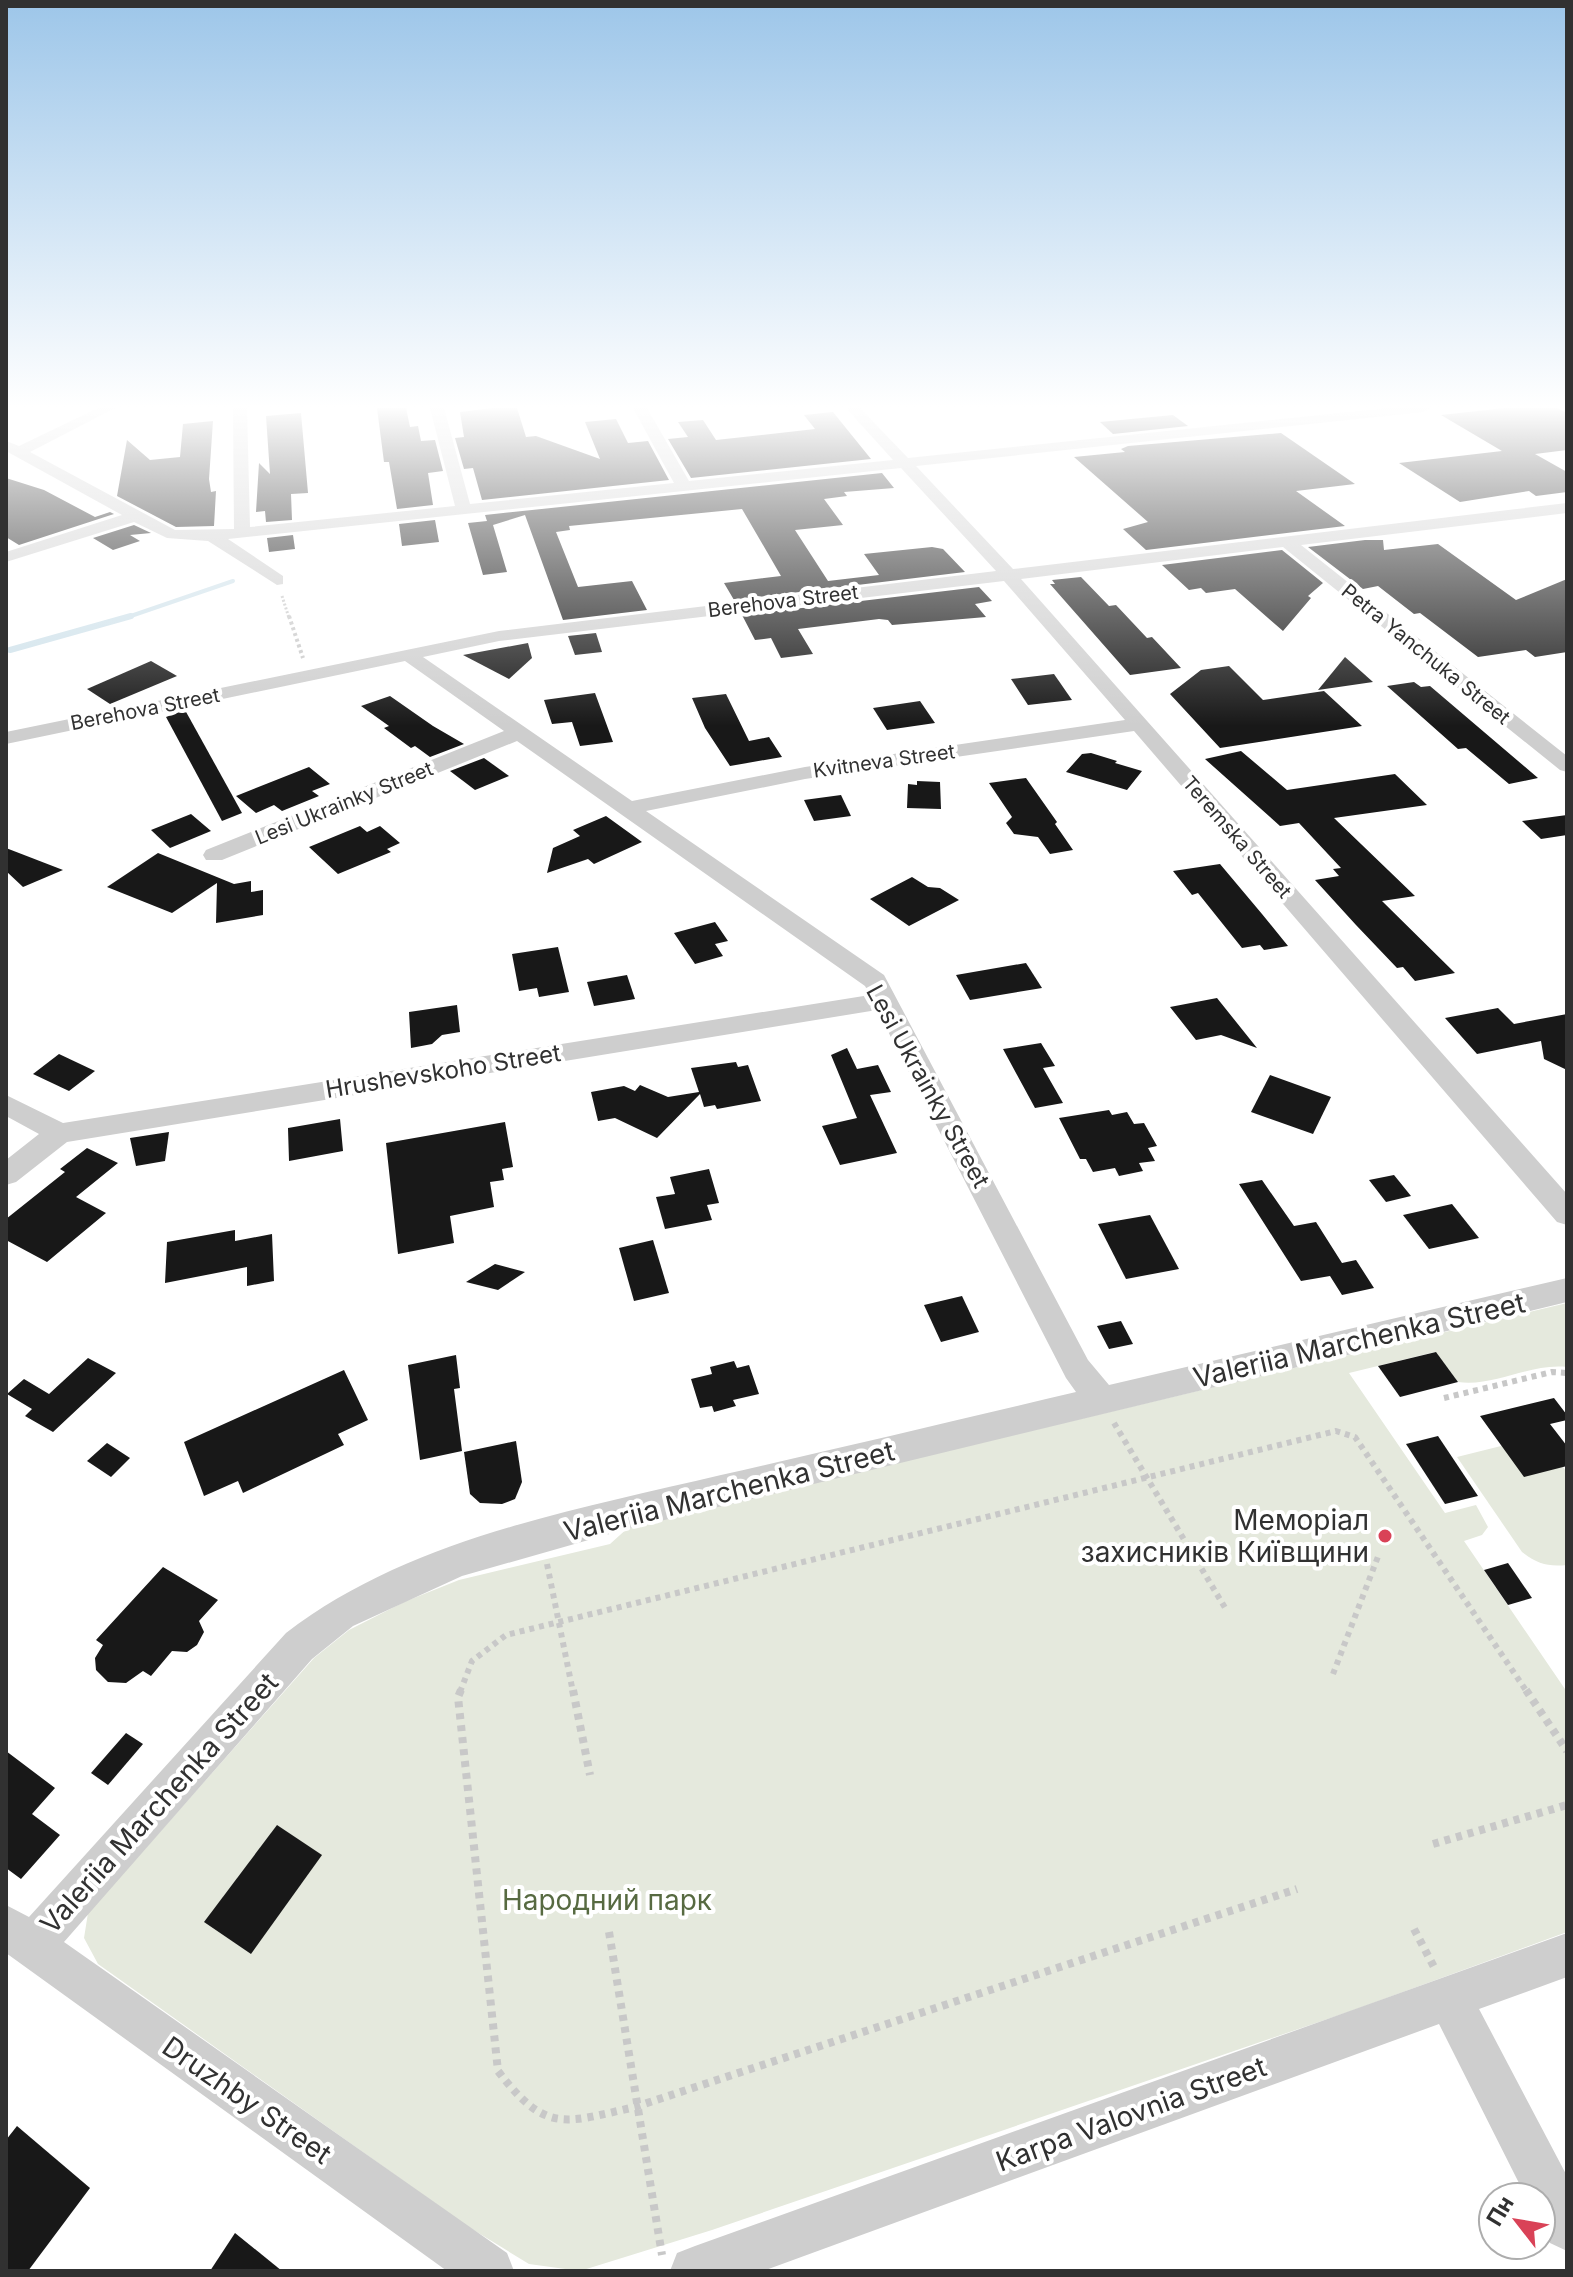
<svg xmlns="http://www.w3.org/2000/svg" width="1573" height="2277" font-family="Inter,sans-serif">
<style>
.green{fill:#e5e9dd}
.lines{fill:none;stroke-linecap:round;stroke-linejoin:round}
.stream-far1{stroke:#cee1ea;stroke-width:4}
.stream{stroke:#cee1ea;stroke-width:6}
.building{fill:#181818}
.path-far3{stroke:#c8c8c8;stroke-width:3;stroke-dasharray:2 2;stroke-linecap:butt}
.path-far2{stroke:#c8c8c8;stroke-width:4;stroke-dasharray:3 3;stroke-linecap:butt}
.path-far1{stroke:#c8c8c8;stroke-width:6;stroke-dasharray:5 5;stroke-linecap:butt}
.path{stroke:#c8c8c8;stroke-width:8;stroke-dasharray:6 6;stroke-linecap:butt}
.street{fill:#cecece;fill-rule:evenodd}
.poi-dot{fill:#d94257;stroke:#fff;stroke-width:3}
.labels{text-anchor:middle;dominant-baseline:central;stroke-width:8;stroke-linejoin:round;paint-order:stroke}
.far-street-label{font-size:20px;fill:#313131;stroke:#fff}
.street-label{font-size:24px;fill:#313131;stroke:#fff}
.near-street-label{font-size:28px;fill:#313131;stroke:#fff}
.near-poi-label{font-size:28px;fill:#313131;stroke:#fff;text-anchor:end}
.near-park-label{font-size:28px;fill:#576a41;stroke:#fff}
</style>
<rect width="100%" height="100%" fill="#fff"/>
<g class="green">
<path d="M1567,1303V1367C1529,1363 1495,1387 1458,1382L1435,1352L1349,1373L1445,1513L1476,1505L1488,1527L1482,1535L1464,1541L1567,1692V1932L1351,2011L712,2230L580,2271L529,2264L467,2226L98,1964L84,1938L88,1913L314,1658L349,1630L404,1602L459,1580L610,1544L630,1526Z"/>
<path d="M1501,1446L1563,1467L1567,1472V1565C1548,1567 1537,1564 1522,1552L1457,1457Z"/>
</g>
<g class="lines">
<path class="stream-far1" d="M125,618L233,581"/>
<path class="stream" d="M10,650L131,616"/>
</g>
<g class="building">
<path d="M377,408H406L410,427L418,426L421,441L435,440L443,471L428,473L433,505L397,509L389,462H384Z"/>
<path d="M493,408H517L526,437L536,436L600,459L585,422L616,419L628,443L648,441L669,480L482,500L473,468L464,469L455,438L464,437L460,412Z"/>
<path d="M1505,408H1557L1567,413V450L1535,454L1567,472V492L1536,496L1529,491L1460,502L1399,463L1502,451L1441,415Z"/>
<path d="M833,412L871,459L691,478L668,439L688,437L678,422L703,420L716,440L815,429L804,415Z"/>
<path d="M301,413L308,493L291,494L292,520L266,522L265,511L256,512L259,463L270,474L266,416Z"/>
<path d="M1173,415L1188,426L1113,434L1100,422Z"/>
<path d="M213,421L209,479L211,492L216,491L214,526L176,527L117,496L127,440L150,460L180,457L183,424Z"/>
<path d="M1281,433L1355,484L1296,491L1345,526L1146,550L1123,529L1148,522L1074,457L1125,452L1121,449L1128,446Z"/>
<path d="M882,473L894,488L844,492L847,496L824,499L843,525L795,530L828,581L879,575L864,554L932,547L943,549L965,572L734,600L724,583L781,576L742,509L569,526L570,530L556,532L578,587L632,581L647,610L563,620L525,515L493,525L507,572L483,575L468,523L487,521L485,515Z"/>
<path d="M6,478L44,490L95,517L110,512L114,514L19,545L6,537Z"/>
<path d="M435,520L439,542L402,546L399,524Z"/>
<path d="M134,525L151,533L130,535L140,541L113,550L93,538Z"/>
<path d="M293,535L295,549L269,552L267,538Z"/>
<path d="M1365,540H1383L1384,550L1438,544L1516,600L1567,579V652L1535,657L1526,650L1478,657L1420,613L1414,614L1378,586L1363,589L1308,547Z"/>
<path d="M1282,550L1323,583L1308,596L1311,598L1283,631L1235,589L1206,593L1201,588L1189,590L1162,565Z"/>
<path d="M1081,577L1109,606L1116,605L1147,638L1152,637L1181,668L1130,675L1050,584H1055L1052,580Z"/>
<path d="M979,587L992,601L975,604L986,617L892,625L888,620L879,619L798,629L813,654L781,658L771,638L755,640L742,615Z"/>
<path d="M596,633L602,652L575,655L568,636Z"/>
<path d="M528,643L532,658L509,679L463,655Z"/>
<path d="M1345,657L1373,682L1318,690Z"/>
<path d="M151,661L177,676L110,704L87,689Z"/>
<path d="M1229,666L1263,700L1324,691L1362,726L1220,748L1170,694L1201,670Z"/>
<path d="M1054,674L1072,700L1028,705L1011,679Z"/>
<path d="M1414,682L1421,687L1430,686L1538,778L1509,784L1466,748L1458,749L1387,686Z"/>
<path d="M595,693L613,742L580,746L572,722L552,724L544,700Z"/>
<path d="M726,694L749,741L769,737L782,757L730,766L705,728L692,698Z"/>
<path d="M390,696L433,726L464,744L430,757L415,746L411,748L384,728L389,726L361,706Z"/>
<path d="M920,701L935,723L887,730L873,708Z"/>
<path d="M185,710L242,813L222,821L166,717Z"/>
<path d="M1241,751L1287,790L1395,774L1427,805L1334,818L1415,896L1382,901L1455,973L1415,981L1403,967L1397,968L1356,925L1315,880L1339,876L1333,869L1341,868L1299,823L1280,826L1205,759Z"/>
<path d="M1091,753L1117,761L1115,763L1142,771L1127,790L1066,772L1082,754Z"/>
<path d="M484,758L509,776L475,790L450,771Z"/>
<path d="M309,767L330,784L312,791L319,796L282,811L274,805L256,813L236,796Z"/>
<path d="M1026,778L1057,822L1055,824L1073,850L1050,854L1038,837L1014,834L1006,823L1012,817L989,783Z"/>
<path d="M917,781L940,782L941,809L907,808L908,784L917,785Z"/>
<path d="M841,795L851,816L814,821L804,800Z"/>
<path d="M191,814L211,831L170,848L151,830Z"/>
<path d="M1567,815V835L1541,839L1522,821Z"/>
<path d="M606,816L642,842L594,864L588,859L547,873L553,848L580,836L573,830Z"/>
<path d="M360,826L367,832L380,826L400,843L387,849L391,852L338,874L309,847Z"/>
<path d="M6,848L63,870L23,887L6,871Z"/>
<path d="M158,853L234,884L251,881V892L263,890V915L216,923L217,883L172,913L107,887Z"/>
<path d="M1220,864L1262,914L1288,946L1264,950L1260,945L1242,948L1198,893L1192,895L1173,871Z"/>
<path d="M912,877L928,887L940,888L959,900L909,926L870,899Z"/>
<path d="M715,922L728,941L715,944L723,956L695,964L674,933Z"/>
<path d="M558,947L569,992L539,997L537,988L519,991L512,954Z"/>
<path d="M1026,963L1042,988L970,1000L956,975Z"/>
<path d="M627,975L635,999L594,1006L587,982Z"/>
<path d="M1217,998L1257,1048L1221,1035L1196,1040L1170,1007Z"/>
<path d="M457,1005L460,1032L442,1035L432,1044L411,1048L409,1012Z"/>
<path d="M1498,1008L1514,1024L1567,1014V1070L1544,1059L1541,1041L1477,1054L1445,1018Z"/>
<path d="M1041,1043L1055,1066L1043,1068L1063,1103L1035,1108L1003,1049Z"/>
<path d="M847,1048L857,1069L878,1065L891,1092L870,1095L897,1153L840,1165L822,1126L857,1118L831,1055Z"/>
<path d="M59,1054L95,1071L69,1091L33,1074Z"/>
<path d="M736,1062L738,1067L748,1065L761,1101L717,1109L715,1105L704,1107L700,1094L657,1138L615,1118L598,1121L591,1092L624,1086L635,1091L640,1085L668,1097L699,1092L691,1068Z"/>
<path d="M1270,1075L1331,1097L1313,1134L1251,1112Z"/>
<path d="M1109,1110L1112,1115L1127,1112L1134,1124L1144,1123L1157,1146L1148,1148L1155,1161L1139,1163L1143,1171L1119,1176L1115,1168L1093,1172L1086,1159H1080L1059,1118Z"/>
<path d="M340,1119L343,1151L289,1161L288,1128Z"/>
<path d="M505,1122L513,1167L502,1169L504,1180L490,1182L494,1207L450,1216L454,1243L398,1254L386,1143Z"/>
<path d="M169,1132L165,1161L136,1166L130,1138Z"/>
<path d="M87,1148L118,1163L76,1197L106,1213L47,1262L6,1240V1219L65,1172L60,1169Z"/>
<path d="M709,1169L719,1203L707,1205L712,1220L665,1229L656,1197L675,1194L670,1177Z"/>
<path d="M1394,1175L1411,1196L1386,1202L1369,1180Z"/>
<path d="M1262,1180L1294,1226L1316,1222L1342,1263L1356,1260L1374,1288L1342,1295L1330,1276L1301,1281L1239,1184Z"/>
<path d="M1452,1204L1479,1238L1429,1249L1403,1215Z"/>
<path d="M1150,1215L1179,1269L1126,1279L1098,1224Z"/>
<path d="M235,1230V1241L272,1234L274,1281L247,1286V1267L165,1283L167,1242Z"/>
<path d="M653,1240L669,1293L634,1301L619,1248Z"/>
<path d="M495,1264L525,1272L498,1290L466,1282Z"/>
<path d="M962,1296L979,1332L941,1342L924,1305Z"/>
<path d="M1121,1321L1133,1344L1109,1349L1097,1326Z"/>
<path d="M1436,1352L1458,1382L1400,1397L1378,1366Z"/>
<path d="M456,1355L460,1388L454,1389L462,1451L420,1460L408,1365Z"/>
<path d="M88,1358L116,1373L53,1432L25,1416L32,1409L7,1394L24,1379L49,1394Z"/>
<path d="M734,1361L737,1368L749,1365L759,1394L733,1400L736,1406L714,1412L712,1406L700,1408L691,1379L712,1374L710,1367Z"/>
<path d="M344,1370L368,1420L338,1434L344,1445L243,1493L238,1481L204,1496L184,1442Z"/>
<path d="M1554,1398L1567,1415V1420L1550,1424L1567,1446V1466L1524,1477L1480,1416Z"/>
<path d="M1438,1436L1478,1496L1445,1504L1406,1444Z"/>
<path d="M516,1441L522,1482L515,1499L502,1504L480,1503L470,1494L464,1452Z"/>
<path d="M107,1443L130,1458L111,1477L87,1461Z"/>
<path d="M1508,1563L1532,1598L1508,1605L1484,1570Z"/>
<path d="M163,1567L218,1600L199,1621L204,1632L197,1645L187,1652L172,1651L151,1676L143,1671L126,1683L108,1682L96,1670L95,1658L103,1645L96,1640Z"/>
<path d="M126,1733L143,1744L108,1785L91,1773Z"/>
<path d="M6,1751L55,1788L32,1814L60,1835L21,1879L6,1868Z"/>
<path d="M277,1825L322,1855L251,1954L204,1922Z"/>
<path d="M17,2126L90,2188L28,2271H6V2140Z"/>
<path d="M235,2233L282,2271H210Z"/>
</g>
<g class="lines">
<path class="path-far3" d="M282,596L289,618"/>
<path class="path-far2" d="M289,616L303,658"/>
<g class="path-far1">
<path d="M1444,1398L1552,1372L1567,1373"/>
<path d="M1114,1423L1227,1611"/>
<path d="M547,1564L573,1692"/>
<path d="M1333,1674L1379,1554"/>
<path d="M460,1692L472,1661L506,1635L1336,1431L1355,1437L1527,1692"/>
</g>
<g class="path">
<path d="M461,1690L458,1697L498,2071C546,2134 564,2123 635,2107L1297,1889"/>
<path d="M573,1690L590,1775"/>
<path d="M1526,1690L1567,1751"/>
<path d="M1433,1844L1567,1805"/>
<path d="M1414,1929L1434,1967"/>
<path d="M609,1932L662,2255"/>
</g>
<g class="street">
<path d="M98,408H115L30,452L175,530L234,529L233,408H247L250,527L455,506L430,408H444L470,504L674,483L633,408H647L689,481L893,460L846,408H860L908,458L1387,408H1430L1423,412L916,466L1013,569L1567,503V513L1301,545L1567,756V772L1560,770L1283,547L1021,579L1567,1194V1225L1557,1222L1134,731L805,779L646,811L884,975L1088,1360L1109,1385L1567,1278V1302L627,1529L462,1576L353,1626L312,1659L64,1942L507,2253L514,2271H447L6,1953V1905L29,1917L286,1633C408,1539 574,1510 721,1475C840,1448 958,1420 1076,1392L1066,1378L877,1010L67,1142L16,1182L6,1185V1160L39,1134L6,1116V1095L63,1123L870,995L865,986L517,741L222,860H206L203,855L206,850L504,731L405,661L6,744V732L499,631L996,571L901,468L228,539L283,576V584L277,585L208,541L167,538L134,522L6,562V552L122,515L6,451V441L19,446ZM1004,581L1125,720L805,767L632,801L423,657L499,641Z"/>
<path d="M1567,1933V1977L1479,2009L1567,2176V2251L1550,2243L1541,2226V2197H1526L1439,2024L763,2271H670L677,2253L695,2246Z"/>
</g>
</g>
<linearGradient id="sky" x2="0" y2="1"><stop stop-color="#9dc6e9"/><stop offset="0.56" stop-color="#fff"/><stop offset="1" stop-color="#fff" stop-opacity="0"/></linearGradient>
<rect width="1573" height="726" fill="url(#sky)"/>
<circle class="poi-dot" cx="1385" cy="1536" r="8"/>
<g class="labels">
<g class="far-street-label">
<text transform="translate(783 601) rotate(-7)">Berehova Street</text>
<text transform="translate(1426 654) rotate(39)">Petra Yanchuka Street</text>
<text transform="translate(145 709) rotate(-11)">Berehova Street</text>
<text transform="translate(884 761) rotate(-8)">Kvitneva Street</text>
<text transform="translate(344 803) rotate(-22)">Lesi Ukrainky Street</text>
<text transform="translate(1237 837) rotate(49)">Teremska Street</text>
</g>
<g class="street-label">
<text transform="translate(443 1071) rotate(-9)">Hrushevskoho Street</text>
<text transform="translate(928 1086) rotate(61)">Lesi Ukrainky Street</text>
</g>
<g class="near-street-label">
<text transform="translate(1359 1340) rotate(-13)">Valeriia Marchenka Street</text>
<text transform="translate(729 1491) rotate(-14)">Valeriia Marchenka Street</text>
<text transform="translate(159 1803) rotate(-48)">Valeriia Marchenka Street</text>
<text transform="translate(247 2100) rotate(35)">Druzhby Street</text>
<text transform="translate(1131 2114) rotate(-20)">Karpa Valovnia Street</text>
</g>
<g class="near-poi-label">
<text x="1369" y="1520">Меморіал<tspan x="1369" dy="32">захисників Київщини</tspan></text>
</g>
<g class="near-park-label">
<text x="607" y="1900">Народний парк</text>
</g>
</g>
<rect width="1573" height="2277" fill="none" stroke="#313131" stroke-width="16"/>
<g transform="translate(1517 2221) rotate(301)"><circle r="38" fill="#ffffff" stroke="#adadad" stroke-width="2"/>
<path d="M0-6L14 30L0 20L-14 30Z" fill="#d94257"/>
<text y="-12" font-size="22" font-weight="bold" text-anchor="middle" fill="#313131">Пн</text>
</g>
</svg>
